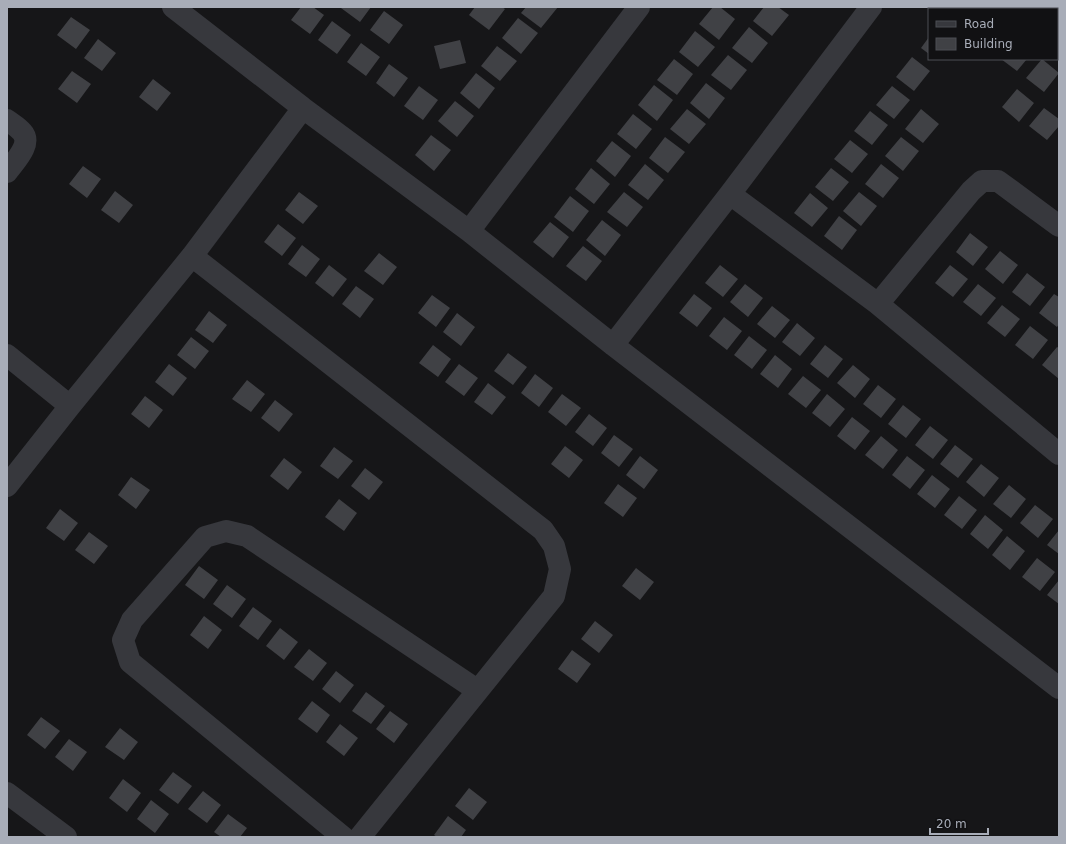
<svg xmlns="http://www.w3.org/2000/svg" width="1066" height="844" font-family="'DejaVu Sans',sans-serif">
<style>
.building{fill:#404145}
.lines{fill:none;stroke-linecap:round;stroke-linejoin:round}
.minor{stroke:#37383d;stroke-width:22}
</style>
<rect width="100%" height="100%" fill="#161618"/>
<!-- building -->
<path class="building" d="M301,7H313L324,15L310,34L291,20Z
M342,7H371L360,22L341,8Z
M475,7H502L505,9L489,30L469,15Z
M526,7H558L541,28L521,13Z
M713,7H720L735,19L719,40L699,24Z
M764,7H778L789,15L772,36L753,21Z
M950,7H973L976,9H949Z
M384,11L403,25L389,44L370,30Z
M71,17L90,30L76,49L57,35Z
M518,18L538,33L521,54L502,38Z
M332,21L351,35L337,54L318,40Z
M749,27L768,43L752,63L732,48Z
M695,31L715,47L698,67L679,52Z
M929,37V54L921,48Z
M98,39L116,53L102,71L84,58Z
M460,40L466,63L440,69L434,46Z
M361,43L380,57L366,76L347,62Z
M497,46L517,61L500,81L481,66Z
M728,55L747,70L731,90L711,75Z
M912,57L930,71L914,91L896,77Z
M674,59L693,74L677,95L657,80Z
M1001,59H1027L1017,71Z
M1042,59L1059,73L1044,92L1026,78Z
M389,64L408,78L394,97L376,83Z
M72,71L91,84L77,103L58,89Z
M476,73L495,88L479,109L460,93Z
M153,79L171,93L157,111L139,97Z
M706,83L725,98L709,119L690,103Z
M654,85L673,100L657,121L638,105Z
M419,86L438,100L423,120L404,106Z
M892,86L910,100L894,119L876,105Z
M1017,89L1034,103L1019,122L1002,107Z
M455,101L474,116L457,137L438,121Z
M1044,108L1059,119V126L1047,140L1029,126Z
M687,109L706,124L689,144L670,129Z
M921,109L939,124L923,143L905,129Z
M870,111L888,125L872,145L854,131Z
M633,114L652,129L636,149L617,134Z
M431,135L451,150L434,171L415,155Z
M665,137L685,152L668,173L649,158Z
M901,137L919,151L903,171L885,156Z
M850,140L868,154L852,173L834,159Z
M612,141L631,156L615,177L596,161Z
M645,164L664,180L648,200L628,185Z
M881,164L899,178L883,198L865,184Z
M83,166L101,179L87,198L69,184Z
M591,168L610,184L594,204L575,189Z
M831,168L849,182L833,201L815,187Z
M115,191L133,205L119,223L101,210Z
M299,192L318,206L303,224L285,210Z
M624,192L643,207L627,227L607,212Z
M859,192L877,206L861,226L843,211Z
M810,193L828,208L812,227L794,213Z
M570,196L589,211L573,232L554,217Z
M839,216L857,230L842,250L824,236Z
M602,220L621,235L605,256L586,240Z
M550,222L569,237L553,258L533,242Z
M278,224L296,238L282,256L264,242Z
M970,233L988,247L973,266L956,252Z
M302,245L320,259L306,277L288,264Z
M583,246L602,261L586,281L566,266Z
M1000,251L1018,265L1003,284L985,269Z
M379,253L397,267L383,285L364,271Z
M329,265L347,279L333,297L315,283Z
M720,265L738,279L723,297L705,283Z
M950,265L968,279L953,297L935,283Z
M1027,273L1045,287L1030,306L1012,292Z
M745,284L763,298L748,317L730,302Z
M978,284L996,298L981,316L963,302Z
M356,286L374,299L360,318L342,304Z
M694,294L712,308L697,327L679,313Z
M1054,294L1059,297V324L1057,327L1039,313Z
M432,295L450,308L436,327L418,313Z
M1002,305L1020,319L1005,337L987,323Z
M772,306L790,320L775,338L757,324Z
M209,311L227,325L213,343L195,330Z
M457,313L475,327L461,346L443,332Z
M724,317L742,331L727,350L709,336Z
M797,323L815,338L800,356L782,342Z
M1030,326L1048,340L1033,359L1015,345Z
M749,336L767,350L752,369L734,355Z
M191,337L209,351L195,369L177,355Z
M433,345L451,359L438,377L419,363Z
M825,345L843,359L828,378L810,364Z
M1057,347L1059,348V379L1042,365Z
M508,353L527,367L513,385L494,371Z
M775,355L792,369L778,388L760,374Z
M169,364L187,378L173,396L155,382Z
M459,364L478,378L464,396L445,382Z
M853,365L870,379L855,398L837,383Z
M535,374L553,388L539,407L521,393Z
M803,376L821,390L806,408L788,394Z
M247,380L265,394L251,412L232,399Z
M488,383L506,397L492,415L474,402Z
M878,385L896,399L881,418L863,404Z
M562,394L581,408L566,426L548,412Z
M827,394L845,409L830,427L812,413Z
M145,396L163,410L149,428L131,414Z
M275,400L293,414L279,432L261,418Z
M903,405L921,419L906,438L888,424Z
M589,414L607,428L593,446L575,432Z
M852,417L870,431L855,450L837,436Z
M930,426L948,440L933,459L915,445Z
M614,435L633,449L619,467L601,453Z
M881,436L898,450L883,469L865,455Z
M955,445L973,459L958,478L940,464Z
M565,446L583,460L569,478L551,464Z
M334,447L353,461L338,479L320,466Z
M640,456L658,470L644,489L626,475Z
M907,456L925,470L910,489L892,475Z
M284,458L302,472L288,490L270,476Z
M981,464L999,478L984,497L966,482Z
M365,468L383,482L369,500L351,486Z
M932,475L950,489L935,508L917,494Z
M131,477L150,490L136,509L118,495Z
M618,484L637,498L623,517L604,503Z
M1009,485L1026,499L1011,518L993,504Z
M959,496L977,510L962,529L944,515Z
M339,499L357,513L344,531L325,517Z
M1035,505L1053,519L1038,538L1020,523Z
M60,509L78,523L64,541L46,528Z
M985,515L1003,530L988,549L970,534Z
M1059,530V554L1047,545Z
M89,532L108,546L94,564L75,550Z
M1007,536L1025,551L1010,570L992,555Z
M1037,558L1055,572L1040,591L1022,577Z
M199,566L218,580L204,599L185,585Z
M636,568L654,582L640,600L622,586Z
M1059,580V604L1047,595Z
M227,585L246,599L232,618L213,604Z
M253,607L272,621L258,640L239,626Z
M204,616L222,630L208,649L190,635Z
M595,621L613,635L599,653L581,639Z
M280,628L298,642L284,660L266,646Z
M309,649L327,663L313,681L294,667Z
M572,650L591,664L577,683L558,669Z
M336,671L354,685L340,703L322,689Z
M366,692L385,706L371,724L352,711Z
M312,701L330,715L317,733L298,719Z
M390,711L408,724L394,743L376,729Z
M41,717L60,731L45,749L27,735Z
M340,724L358,738L344,756L326,742Z
M120,728L138,742L124,760L105,747Z
M69,739L87,752L73,771L55,757Z
M173,772L192,786L178,804L159,790Z
M123,779L141,793L127,812L109,798Z
M469,788L487,802L473,820L455,806Z
M203,791L221,805L207,823L188,809Z
M151,800L169,814L155,833L137,819Z
M228,814L247,828L240,837H221L214,832Z
M448,816L466,830L461,837H437L434,835Z"/>
<g class="lines">
<!-- minor -->
<path class="minor" d="M173,7L303,108L469,231
M639,7L469,231L613,345L1059,688
M7,120C12,124 18,127 22,132C33,144 14,162 7,172
M730,194L878,304L1059,454
M192,256L543,530L554,546L560,569L554,596L360,837
M878,304L971,191L982,181H998L1059,226
M613,345L730,194L871,7
M7,355L70,406
M7,486L70,406L192,256L303,108
M7,793L66,837
M343,837L130,662L123,640L132,620L205,537L226,531L247,536L477,690"/>
</g>
<!-- border -->
<rect width="1066" height="844" fill="none" stroke="#a8adb8" stroke-width="16"/>
<!-- legend -->
<rect x="928" y="8" width="130" height="52" fill="#111113" stroke="#4d4f55"/>
<rect x="936" y="21" width="20" height="6" fill="#37383d" stroke="#4d4f55"/>
<text x="964" y="28" font-size="12" fill="#a8adb8">Road</text>
<rect x="936" y="38" width="20" height="12" fill="#404145" stroke="#4d4f55"/>
<text x="964" y="48" font-size="12" fill="#a8adb8">Building</text>
<!-- scale -->
<path d="M930 828v6h58v-6" fill="none" stroke="#a8adb8" stroke-width="2"/>
<text x="936" y="828" font-size="12" fill="#a8adb8" stroke="#111113" stroke-width="3" paint-order="stroke">20 m</text>
</svg>
